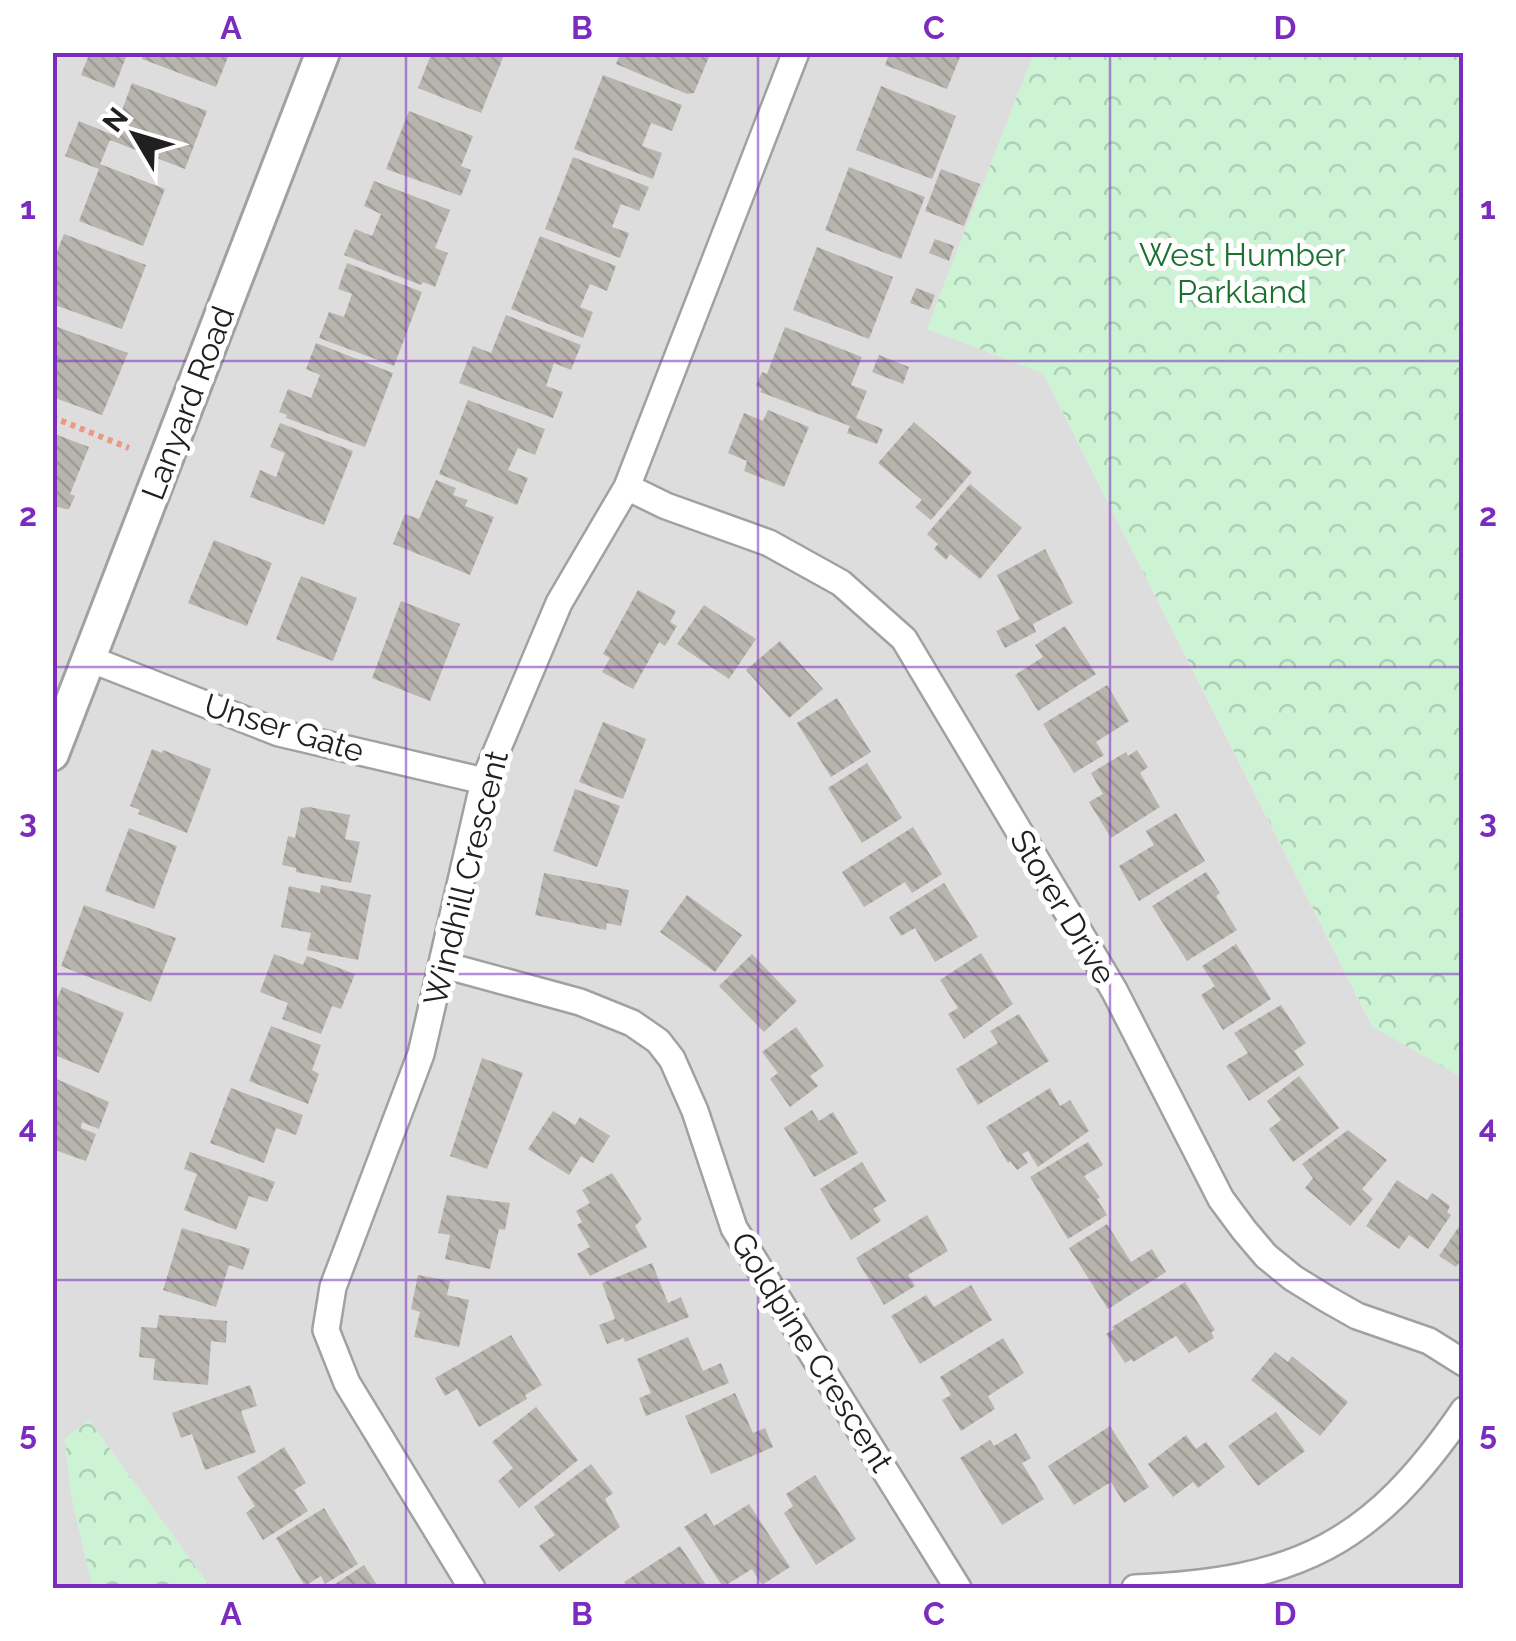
<svg xmlns="http://www.w3.org/2000/svg" width="1516" height="1641" font-family="Raleway,sans-serif">
<style>
.residential{fill:#dedddd}
.park{fill:url(#park-crowns)}
.building{fill:url(#building-back-hatch)}
.lines{fill:none;stroke-linecap:round;stroke-linejoin:round}
.minor-casing{stroke:#a1a1a1;stroke-width:30}
.tertiary-casing{stroke:#a1a1a1;stroke-width:38}
.path{stroke:#e99a80;stroke-width:6;stroke-dasharray:5 5;stroke-linecap:butt}
.minor{stroke:#fff;stroke-width:25}
.tertiary{stroke:#fff;stroke-width:32}
.grid{fill:none;stroke:#7b2cbf;stroke-width:2.5;stroke-opacity:0.55}
.labels{text-anchor:middle;stroke-width:10;stroke-linejoin:round;paint-order:stroke}
.park-label{font-size:32px;fill:#1a722f;stroke:#fff}
.street-label{font-size:32px;fill:#202020;stroke:#fff}
.neatline{fill:none;stroke:#7b2cbf;stroke-width:4}
.grid-label{font-size:32px;text-anchor:middle;font-weight:bold;fill:#7b2cbf}
</style>
<defs>
<pattern id="park-crowns" width="20" height="18" patternUnits="userSpaceOnUse" patternTransform="scale(2.5)"><rect width="20" height="18" fill="#cbf3d4"/><path d="M2 6a3 3 0 1 1 6 0M12 15a3 3 0 1 1 6 0" fill="none" stroke="#aed0b6"/></pattern>
<pattern id="building-back-hatch" width="6" height="6" patternUnits="userSpaceOnUse" patternTransform="scale(2.5)"><rect width="6" height="6" fill="#b8b4ae"/><path d="M-1 5l2 2M0 0l6 6M5-1l2 2" fill="none" stroke="#9e9a95"/></pattern>
</defs>
<rect width="100%" height="100%" fill="#efeee8"/>
<!-- residential -->
<path class="residential" d="M52,53H1034L927,329L1043,373L1372,1026L1463,1078V1588H211L89,1420L65,1439L71,1494L93,1588H53Z"/>
<!-- park -->
<path class="park" d="M1034,52L1463,53V1078L1373,1027L1043,373L927,329Z
M89,1420L211,1588H93L71,1494L65,1438Z"/>
<!-- building -->
<path class="building" d="M90,52H128L114,88L81,75Z
M144,52H230L216,87L142,59Z
M432,52L504,55L481,113L418,88Z
M621,52H711L694,93L687,94L616,64Z
M890,52H962L947,89L885,65Z
M603,75L682,105L672,131L651,123L642,146L662,153L653,179L574,149Z
M132,83L207,111L185,169L110,140L100,164L165,189L143,246L79,221L99,169L65,156L79,121L113,135Z
M881,86L956,116L932,179L856,150Z
M409,111L473,136L461,166L471,170L461,196L386,169Z
M573,157L649,187L639,211L621,204L612,227L629,233L620,258L545,229Z
M849,167L925,197L901,259L825,230Z
M941,169L980,184L964,226L925,211Z
M374,181L450,210L435,248L448,253L435,287L423,282L421,285L344,255L355,229L372,236L381,214L364,206Z
M64,234L146,265L122,329L52,304V264Z
M540,236L616,266L607,291L590,284L580,307L593,312L583,338L511,309Z
M935,239L954,246L949,261L929,253Z
M817,247L893,277L869,339L793,310Z
M347,263L422,292L394,366L319,338L329,312L344,317L352,294L338,289Z
M916,288L935,295L929,310L910,303Z
M506,315L581,345L571,370L554,363L546,386L563,392L553,418L459,383L473,346L491,353Z
M52,325L128,353L102,415L52,397Z
M785,327L862,357L851,385L867,391L856,418L883,429L877,444L847,433L850,426L760,392L762,389L756,386L762,372L767,374Z
M316,343L393,373L365,447L286,418L287,415L279,412L288,389L311,398L320,375L306,369Z
M879,355L909,367L903,384L872,372Z
M468,400L545,429L535,455L518,448L508,470L528,478L517,505L439,474Z
M768,410L809,427L784,487L744,471L747,461L728,453L744,413L763,421Z
M914,422L972,472L931,520L915,507L922,500L878,463Z
M280,423L353,451L324,525L250,497L260,470L276,477L285,453L270,447Z
M52,433L89,447L70,494L75,496L69,509H65L52,505Z
M436,480L456,488L453,495L468,500L465,506L494,517L470,575L393,544L405,514L419,519Z
M970,484L1022,528L980,579L950,554L946,560L934,549L938,544L927,534Z
M214,540L272,563L247,626L188,603Z
M1045,549L1073,603L1033,624L1036,632L1005,648L996,631L1020,619L997,575Z
M301,576L357,598L333,661L276,639Z
M638,590L676,611L670,622L677,626L665,646L659,642L633,689L602,672L610,658L603,654Z
M401,601L460,624L430,701L372,678Z
M704,605L756,639L729,679L677,644Z
M1065,626L1096,674L1038,711L1015,675L1043,657L1035,645Z
M780,641L823,689L789,718L746,670Z
M1107,685L1129,721L1096,742L1104,755L1074,773L1043,724Z
M837,698L871,752L831,777L797,723Z
M603,722L646,739L623,799L579,782Z
M152,749L162,753L163,750L211,769L187,833L138,814L140,810L130,806Z
M1137,750L1148,767L1140,773L1160,807L1111,838L1089,802L1103,794L1091,773L1126,752L1128,756Z
M867,763L902,818L862,843L828,788Z
M575,789L620,806L597,867L553,851Z
M309,807L350,815L345,839L360,842L351,883L296,872V868L282,865L288,836L295,838L301,808Z
M1176,813L1205,861L1139,901L1119,866L1154,845L1146,831Z
M913,827L942,874L912,893L905,882L864,907L842,872Z
M129,828L177,846L154,909L105,891Z
M1206,872L1220,893L1216,896L1237,930L1187,961L1152,906Z
M544,873L629,890L621,926L607,923L606,930L535,915Z
M944,883L978,937L935,962L915,928L901,936L889,917Z
M321,885L371,895L358,960L307,950L311,933L281,927L289,886L320,893Z
M687,895L742,935L715,972L660,932Z
M84,905L176,938L151,1002L61,966Z
M1236,944L1271,999L1223,1030L1201,995L1215,986L1202,966Z
M981,953L1013,1004L964,1039L948,1014L958,1008L940,980Z
M274,954L303,965L307,956L355,974L341,1009L332,1006L321,1034L282,1019L288,1003L260,992Z
M752,954L797,1001L764,1032L719,986Z
M62,987L124,1013L99,1073L52,1054V1011Z
M1281,1005L1306,1043L1294,1051L1304,1065L1249,1101L1226,1066L1248,1053L1234,1033Z
M1019,1014L1049,1061L978,1105L956,1069L998,1043L990,1031Z
M271,1026L321,1045L312,1070L319,1074L308,1104L249,1081Z
M796,1027L824,1066L810,1076L818,1086L790,1107L770,1079L778,1073L762,1052Z
M482,1058L523,1073L487,1169L450,1156Z
M1299,1076L1339,1128L1293,1162L1269,1129L1281,1120L1267,1101Z
M52,1077L109,1102L99,1129L82,1122L81,1128L96,1134L86,1161L52,1149Z
M231,1088L303,1115L296,1135L276,1128L264,1163L210,1143Z
M1050,1088L1060,1106L1070,1100L1089,1131L1038,1167L1028,1151L1022,1154L1028,1163L1017,1170L1010,1161L1008,1163L986,1127Z
M812,1110L819,1121L833,1112L858,1153L814,1177L784,1128Z
M553,1111L575,1125L580,1117L610,1136L593,1163L581,1156L569,1175L528,1149Z
M1348,1130L1387,1160L1362,1189L1373,1199L1350,1226L1305,1188L1313,1178L1302,1164Z
M1088,1142L1103,1165L1084,1176L1100,1197L1097,1199L1107,1215L1068,1239L1030,1177Z
M190,1152L275,1182L267,1202L249,1196L236,1230L184,1210L197,1174L184,1169Z
M862,1162L886,1201L873,1209L881,1221L851,1240L820,1189Z
M612,1173L642,1219L635,1226L647,1247L590,1276L577,1254L590,1247L577,1225L582,1222L576,1211L590,1203L582,1190Z
M1397,1180L1427,1200L1432,1193L1450,1206L1447,1212L1451,1215L1428,1249L1409,1235L1399,1249L1366,1226Z
M447,1195L510,1203L505,1230L499,1229L490,1269L445,1259L450,1235L438,1233Z
M927,1215L948,1251L908,1275L915,1286L884,1305L856,1258Z
M1464,1219V1266L1459,1263L1456,1267L1439,1256Z
M1107,1224L1131,1262L1152,1249L1166,1272L1108,1309L1069,1248Z
M182,1228L250,1249L243,1270L229,1265L216,1307L163,1290Z
M652,1263L668,1303L681,1297L689,1317L625,1342L624,1338L607,1344L599,1325L615,1319L602,1283Z
M418,1275L450,1281L447,1295L469,1300L459,1347L414,1337L420,1312L411,1309Z
M1185,1282L1215,1330L1211,1332L1214,1338L1189,1353L1176,1336L1133,1362L1132,1359L1125,1363L1106,1334L1114,1329L1112,1327Z
M971,1285L992,1320L920,1364L891,1316L926,1295L934,1307Z
M159,1315L227,1321L226,1343L211,1341L208,1385L153,1380L155,1359L139,1357L141,1327L157,1328Z
M511,1335L542,1385L525,1395L527,1399L479,1427L457,1389L445,1396L435,1378Z
M688,1337L703,1371L721,1363L729,1383L646,1416L639,1398L651,1393L637,1359Z
M1003,1338L1024,1373L988,1396L995,1409L961,1431L942,1400L951,1395L940,1377Z
M1275,1352L1288,1362L1292,1356L1348,1402L1320,1436L1251,1380Z
M250,1385L257,1406L241,1411L256,1452L205,1470L192,1434L181,1438L172,1413Z
M735,1393L753,1433L765,1428L773,1447L711,1474L685,1416Z
M536,1407L578,1460L519,1508L498,1481L513,1468L492,1442Z
M1276,1412L1305,1451L1258,1486L1228,1446Z
M1110,1426L1149,1487L1124,1503L1111,1482L1074,1505L1048,1466Z
M1016,1433L1031,1458L1022,1463L1044,1499L1002,1525L960,1458L990,1440L994,1446Z
M1186,1435L1196,1449L1206,1442L1225,1467L1198,1488L1193,1482L1173,1497L1148,1464Z
M284,1447L306,1483L294,1490L308,1511L263,1540L246,1513L255,1506L237,1477Z
M591,1464L613,1493L605,1499L620,1527L559,1572L539,1546L555,1535L534,1507Z
M815,1475L856,1539L816,1565L784,1513L793,1506L786,1494Z
M749,1504L790,1567L762,1585L752,1569L723,1587L684,1527L706,1513L714,1526Z
M324,1508L358,1564L325,1584L321,1576L305,1586L276,1538Z
M680,1546L708,1588H629L624,1582Z
M364,1565L379,1588H329Z"/>
<g class="lines">
<defs>
<path id="minor" d="M627,487L666,506L769,543L841,583L904,639L1114,990L1221,1199L1244,1230L1266,1256L1293,1278L1327,1299L1357,1316L1429,1341L1464,1363
M90,659L279,733L484,781
M444,965L580,1002L632,1023L658,1041L672,1059L695,1111L734,1228L958,1588
M472,1588L347,1383L326,1330L333,1287L421,1054L484,781L559,603L627,487L796,52
M1135,1588C1297,1581 1372,1545 1464,1410"/>
<path id="tertiary" d="M52,754L323,52"/>
</defs>
<!-- minor casing -->
<use href="#minor" class="minor-casing"/>
<!-- tertiary casing -->
<use href="#tertiary" class="tertiary-casing"/>
<!-- path -->
<path class="path" d="M52,417L129,448"/>
<!-- minor -->
<use href="#minor" class="minor"/>
<!-- tertiary -->
<use href="#tertiary" class="tertiary"/>
</g>
<!-- grid -->
<path class="grid" d="M406,52V1588M758,52V1588M1110,52V1588M52,361H1464M52,667H1464M52,974H1464M52,1280H1464"/>
<g class="labels">
<!-- park labels -->
<g class="park-label">
<text x="1242" y="266">West Humber<tspan x="1242" dy="37">Parkland</tspan></text>
</g>
<!-- street labels -->
<g class="street-label">
<text transform="translate(188 403) rotate(-69)" y="11">Lanyard Road</text>
<text transform="translate(284 728) rotate(17)" y="11">Unser Gate</text>
<text transform="translate(466 878) rotate(-76)" y="11">Windhill Crescent</text>
<text transform="translate(1063 907) rotate(59)" y="11">Storer Drive</text>
<text transform="translate(812 1352) rotate(58)" y="11">Goldpine Crescent</text>
</g>
</g>
<!-- border -->
<rect width="1516" height="1641" fill="none" stroke="#ffffff" stroke-width="110"/>
<!-- north arrow -->
<g transform="translate(135 135) rotate(308)" stroke="#ffffff" stroke-width="8" paint-order="stroke">
<path d="M0-8L18 38L0 25L-18 38Z" fill="#202020"/>
<text y="-15" font-size="28" font-weight="bold" text-anchor="middle" fill="#202020">N</text>
</g>
<rect x="55" y="55" width="1406" height="1531" class="neatline"/>
<g class="grid-label">
<text x="231" y="39">A</text>
<text x="582" y="39">B</text>
<text x="934" y="39">C</text>
<text x="1285" y="39">D</text>
<text x="28" y="219">1</text>
<text x="1488" y="219">1</text>
<text x="28" y="526">2</text>
<text x="1488" y="526">2</text>
<text x="28" y="832">3</text>
<text x="1488" y="832">3</text>
<text x="28" y="1138">4</text>
<text x="1488" y="1138">4</text>
<text x="28" y="1444">5</text>
<text x="1488" y="1444">5</text>
<text x="231" y="1625">A</text>
<text x="582" y="1625">B</text>
<text x="934" y="1625">C</text>
<text x="1285" y="1625">D</text>
</g>
</svg>
